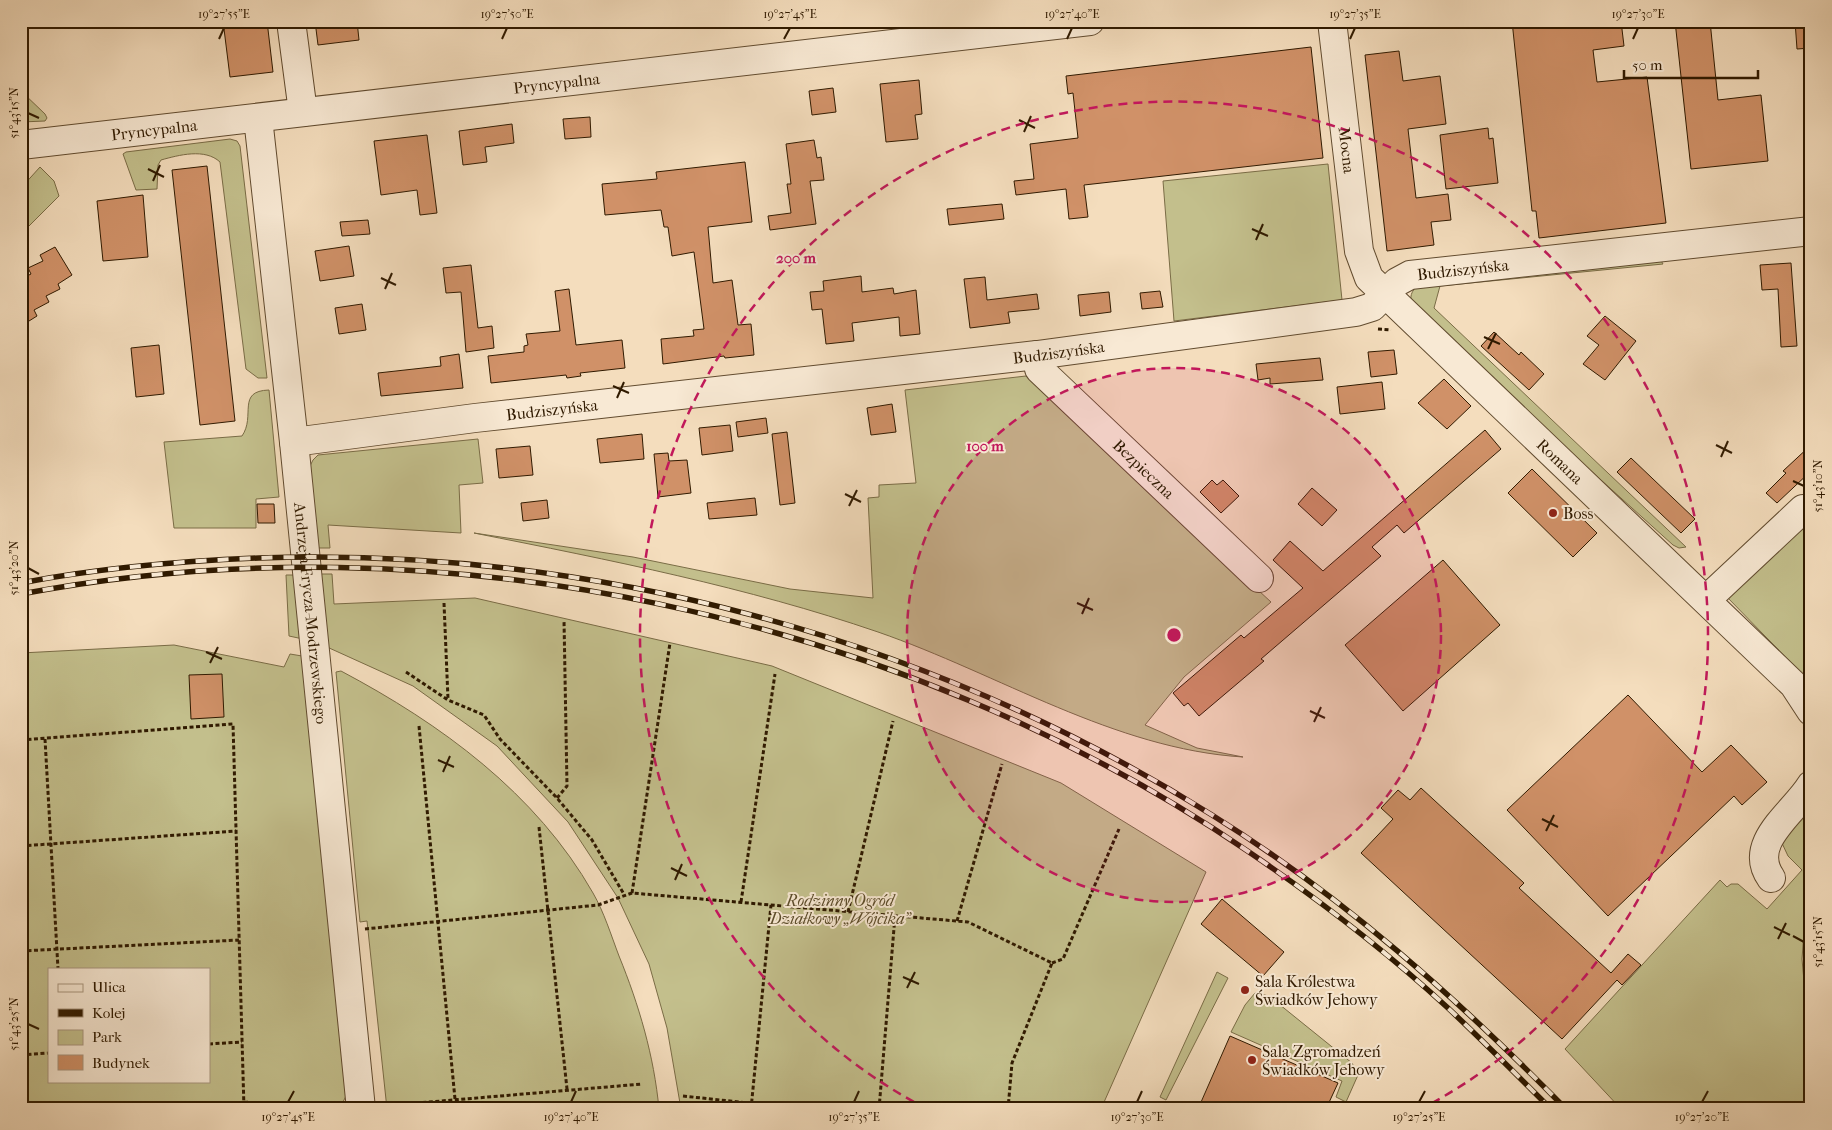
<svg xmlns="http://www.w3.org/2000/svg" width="1832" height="1130" font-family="'IM FELL French Canon',serif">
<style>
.green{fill:#c3bf8c;stroke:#7a6c46;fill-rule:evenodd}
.building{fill:#d09168;stroke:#301a00}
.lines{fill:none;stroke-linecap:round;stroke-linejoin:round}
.minor-casing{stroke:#614b2f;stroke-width:30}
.path{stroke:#301a00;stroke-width:3;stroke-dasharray:4 2.5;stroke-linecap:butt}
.minor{stroke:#f8e9d4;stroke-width:28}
.rail-casing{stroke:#301a00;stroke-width:5.5}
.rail{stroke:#f8e9d4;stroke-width:4;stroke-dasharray:11;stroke-linecap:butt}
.ticks{fill:none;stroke:#301a00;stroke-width:2}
.ring{fill:none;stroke:#c2185b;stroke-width:2.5;stroke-dasharray:9 6}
.poi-dot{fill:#8f2418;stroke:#f8e9d4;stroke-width:2}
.labels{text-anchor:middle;stroke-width:4;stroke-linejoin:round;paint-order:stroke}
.street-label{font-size:16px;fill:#301a00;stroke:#f8e9d4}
.poi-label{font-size:16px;fill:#301a00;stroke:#f8e9d4;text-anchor:start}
.park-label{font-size:16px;font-style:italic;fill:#5c4c2a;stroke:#f8e9d4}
.centre{fill:#c2185b;stroke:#f8e9d4;stroke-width:2.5}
.ring-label{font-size:15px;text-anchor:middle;font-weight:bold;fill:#c2185b;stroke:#f8e9d4;stroke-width:4;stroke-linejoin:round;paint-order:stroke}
.neatline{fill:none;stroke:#301a00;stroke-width:2}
.ticks-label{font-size:12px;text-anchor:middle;fill:#301a00}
</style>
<rect width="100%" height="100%" fill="#f4ddbd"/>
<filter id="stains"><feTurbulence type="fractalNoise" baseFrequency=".004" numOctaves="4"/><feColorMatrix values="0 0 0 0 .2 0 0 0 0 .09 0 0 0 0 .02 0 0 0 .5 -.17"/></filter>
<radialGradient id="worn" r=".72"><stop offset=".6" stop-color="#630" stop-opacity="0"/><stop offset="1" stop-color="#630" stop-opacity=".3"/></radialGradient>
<!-- green -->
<path class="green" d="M21,91L45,114L47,118L45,121L21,122Z
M230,139L237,141L240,146L267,378H258L246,369L220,162C205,148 179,155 161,160L158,165L157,189L136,190L123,154L126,152Z
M1328,164L1342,300L1174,321L1163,181Z
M40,167L54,181L59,196L21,234V188Z
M1660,259L1663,264L1440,286L1434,308L1686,547L1679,548L1673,545L1417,314C1411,302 1407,296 1417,286Z
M1026,376L1271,602L1184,677L1145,725L1197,748L1243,757C1114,749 999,674 878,632C747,587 610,560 474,533L633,557L790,589L873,598L868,498L879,497V485L916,483L905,390Z
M269,390L279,497L256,499V528H174L164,442L242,436C256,416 236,391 269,390Z
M478,439L483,483L459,485L461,533L328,525L330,548H318L309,468L313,460L318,455Z
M1811,513V692L1801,673L1726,596Z
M320,574H332L334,604L475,598L772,666L1061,783L1206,872L1101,1109H681L667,1028L649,964L618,898L568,822L497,746L413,686L327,647Z
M286,575H298L303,639L289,636Z
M174,645L284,667L290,654L302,656L347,1094L343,1102L334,1106L249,1108L248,1101L125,1109H21V653ZM49,969H209V1081H49Z
M341,671C441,724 536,793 593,893C604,912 611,935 619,956C639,1005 654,1056 659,1109H387L367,921L360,922L336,672Z
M1811,797V836L1802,959L1811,1060V1109H1621L1565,1049L1720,880L1727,887L1731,884H1738L1767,909L1802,870L1788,856L1781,841Z
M1217,972L1228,978L1166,1100L1160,1097Z
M1255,993L1269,996L1352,1063L1358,1075L1346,1102L1336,1097L1342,1081L1231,1032L1245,1005Z"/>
<!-- building -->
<path class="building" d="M223,21H267L273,72L230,77Z
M315,21H357L359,40L318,45Z
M1512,21H1621L1624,46L1593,50L1597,82L1647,77L1666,223L1539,238L1536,211H1532Z
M1675,21H1710L1718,100L1761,95L1768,161L1691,169Z
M1795,21H1811V48L1797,49Z
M1311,47L1323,158L1084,185L1088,217L1069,219L1066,189L1016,195L1014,181L1034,179L1030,144L1078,138L1073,93L1068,94L1066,76Z
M1399,51L1403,81L1440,76L1446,124L1408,129L1416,198L1448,194L1451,220L1431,222L1434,245L1387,251L1365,55Z
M919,80L922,114L915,115L918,139L886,142L880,84Z
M833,88L836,112L812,115L809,91Z
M590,117L591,137L565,139L563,119Z
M512,124L514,143L485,147L487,162L463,165L459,131Z
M1488,128L1489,139L1493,138L1498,183L1446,189L1440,135Z
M427,135L437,213L420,215L417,190L381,195L374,141Z
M814,140L817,158L821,157L824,180L810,181L816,224L770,230L768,216L791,213L787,184H791L786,144Z
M745,162L752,222L708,227L713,283L732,280L738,325L751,324L754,355L725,358L724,356L663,364L661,339L694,336L693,330L704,329L694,252L672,256L668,227H664L661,210L605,215L602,184L657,179L656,172Z
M207,166L235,421L200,425L172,170Z
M143,195L148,257L103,261L97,201Z
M1002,204L1004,219L949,225L947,209Z
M368,220L370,234L342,236L340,222Z
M349,246L354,276L320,281L315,251Z
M55,247L72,275L58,284L60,289L46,296L49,302L34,310L37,316L21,326V279L31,274L28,268L43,261L40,255Z
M1791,263L1797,346L1781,347L1778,289L1762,290L1760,265Z
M471,265L478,328L492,326L494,348L466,352L461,292L446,293L443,268Z
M861,276L862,292L893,288L894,294L916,290L920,334L900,336L899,317L852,323L854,341L826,344L822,309L812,310L810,292L824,291L823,281Z
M985,277L987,300L1037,294L1039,309L1008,312L1010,323L970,328L964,279Z
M569,289L576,345L622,340L625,368L580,373L581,376L567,378L566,375L491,383L488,356L524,352V346L528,345L526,334L560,331L555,291Z
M1160,291L1163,307L1142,309L1140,293Z
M1109,292L1111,312L1080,316L1078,295Z
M362,304L366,330L339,334L335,308Z
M1605,316L1636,341L1605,380L1583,364L1599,345L1587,336Z
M1494,332L1519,355L1521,352L1544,374L1529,390L1481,346Z
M159,345L164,394L136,397L131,348Z
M1394,350L1397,374L1371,377L1368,352Z
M459,354L463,388L381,396L378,373L441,366L440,357Z
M1320,358L1323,380L1270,384V378L1258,380L1256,364Z
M1444,379L1471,406L1447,429L1418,403Z
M1382,382L1385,409L1340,414L1337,387Z
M892,404L896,432L871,435L867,408Z
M766,418L768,433L738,437L736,422Z
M730,425L733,451L702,455L699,428Z
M1485,430L1501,449L1404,533L1397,525L1372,547L1381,556L1261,659L1264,661L1199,716L1188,703L1184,706L1173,693L1241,635L1244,638L1303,588L1273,560L1290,541L1323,571Z
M787,432L795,503L780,505L772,434Z
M642,434L644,459L600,463L597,439Z
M1811,445V471L1777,503L1766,493L1786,473L1783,471Z
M530,446L533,475L499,478L496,449Z
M668,453L669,461L687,460L691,493L658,497L654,454Z
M1631,458L1695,519L1681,533L1617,472Z
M1532,469L1597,533L1573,557L1508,493Z
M1212,480L1217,485L1223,480L1239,496L1221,513L1200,492Z
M1312,488L1337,510L1322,526L1298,504Z
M755,498L757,515L709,519L707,503Z
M547,500L549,518L523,521L521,503Z
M257,504H274L275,523H258Z
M1443,560L1500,625L1403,711L1345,645Z
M222,674L224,717L191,719L189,675Z
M1628,695L1702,772L1731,745L1767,782L1742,805L1734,796L1608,916L1507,810Z
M1421,788L1524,883L1519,888L1611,973L1628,954L1641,965L1622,985L1617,980L1562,1039L1361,853L1393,819L1381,808L1398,790L1410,800Z
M1222,899L1284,952L1263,976L1201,924Z
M1230,1036L1338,1083L1326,1109H1198Z"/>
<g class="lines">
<defs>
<g id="minor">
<path d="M291,21L303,112"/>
<path id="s1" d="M1332,21L1359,251L1369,278L1794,685L1811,711"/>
<path id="s2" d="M258,118L294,442L361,1109"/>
<path id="s3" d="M21,145L1090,21"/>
<path id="s4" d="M1037,355L1039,369L1259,578"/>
<path id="s5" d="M294,442L475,418L1037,355L1356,312L1372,307L1397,282L1410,275L1811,231"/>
<path d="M1706,600L1803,509"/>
<path d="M1771,878C1746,843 1794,813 1811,785"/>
</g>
</defs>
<!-- minor casing -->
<use href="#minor" class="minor-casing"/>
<!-- path -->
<path class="path" d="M1378,329L1391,330
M444,603L448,699
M406,672L448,700L484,715L500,739L557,798L592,840L625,896
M419,726L455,1099
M45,739L58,969
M21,740L233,724L244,1109
M557,798L567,786L564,620
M539,827L567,1089
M21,846L236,831
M1811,874V1004
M632,893L670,643
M741,902L775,674
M848,912L893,721
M957,921L1002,764
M365,929L598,905L632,893L968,922L1052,963L1012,1063L1008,1109
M21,951L239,940
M1052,963L1063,959L1119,829
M209,1044L242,1042
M21,1055L49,1053
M683,1096L804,1109
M394,1109V1105L642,1084
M751,1109L771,905
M879,1109L895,916"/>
<!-- minor -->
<use href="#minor" class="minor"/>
<defs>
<path id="rail" d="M21,583C100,568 180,561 259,558C593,547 928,637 1212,815C1345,898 1456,997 1566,1109
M21,594C436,515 900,614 1249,852C1318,899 1386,951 1448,1008C1483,1041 1517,1075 1551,1109"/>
</defs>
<!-- rail casing -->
<use href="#rail" class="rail-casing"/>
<!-- rail -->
<use href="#rail" class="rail"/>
</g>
<!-- ticks -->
<path class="ticks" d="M219,39L224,28M502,39L507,28M784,39L790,28M1067,39L1072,28M1350,39L1355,28M1633,39L1638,28M28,113L39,118M1019,120L1035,128M1024,132L1031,116M148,169L164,177M153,181L160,165M1252,229L1268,236M1256,240L1263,224M381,278L396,285M385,289L392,273M1484,337L1500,344M1488,349L1496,333M613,386L629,393M617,398L624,382M1716,445L1732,453M1721,457L1728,441M1793,481L1804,486M845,494L861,502M849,506L857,490M28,568L39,574M1077,603L1093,610M1082,614L1089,598M206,652L222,659M210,663L218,647M1310,711L1325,718M1314,722L1321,707M438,760L454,767M443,772L450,756M1542,819L1558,827M1546,831L1554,815M671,868L687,876M675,880L682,864M1774,927L1790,935M1793,936L1804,942M1778,939L1786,923M903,977L919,984M907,988L915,972M28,1024L39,1029M288,1102L294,1091M571,1102L576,1091M854,1102L859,1091M1137,1102L1142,1091M1419,1102L1425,1091M1702,1102L1708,1091"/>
<!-- distance rings -->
<circle cx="1174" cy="635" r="267" fill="#c2185b" fill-opacity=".12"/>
<g class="ring">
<circle cx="1174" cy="635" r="267"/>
<path d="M927 1109A534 534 0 1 1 1421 1109"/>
</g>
<!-- markers -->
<g class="poi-dot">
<circle cx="1553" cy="513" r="5"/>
<circle cx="1245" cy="990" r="5"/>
<circle cx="1252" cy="1060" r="5"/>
</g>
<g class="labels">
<!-- street labels -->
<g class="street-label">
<text dy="6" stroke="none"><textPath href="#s3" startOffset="539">Pryncypalna</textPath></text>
<text dy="6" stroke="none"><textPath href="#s3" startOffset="134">Pryncypalna</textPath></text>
<text dy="6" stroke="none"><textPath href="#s1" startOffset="130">Mocna</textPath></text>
<text dy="6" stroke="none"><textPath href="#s5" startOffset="1190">Budziszyńska</textPath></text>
<text dy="6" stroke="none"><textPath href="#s5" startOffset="770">Budziszyńska</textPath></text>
<text dy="6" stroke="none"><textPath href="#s5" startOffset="260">Budziszyńska</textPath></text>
<text dy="6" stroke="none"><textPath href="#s1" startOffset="525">Romana</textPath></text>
<text dy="6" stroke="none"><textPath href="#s4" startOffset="159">Bezpieczna</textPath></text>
<text dy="6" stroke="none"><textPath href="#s2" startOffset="498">Andrzeja Frycza-Modrzewskiego</textPath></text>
</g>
<!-- poi labels -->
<g class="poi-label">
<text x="1563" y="519">Boss</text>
<text x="1255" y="987">Sala Królestwa<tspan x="1255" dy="18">Świadków Jehowy</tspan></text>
<text x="1262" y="1057">Sala Zgromadzeń<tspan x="1262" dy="18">Świadków Jehowy</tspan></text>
</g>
<!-- park labels -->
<g class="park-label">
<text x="840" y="906">Rodzinny Ogród<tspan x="840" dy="18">Działkowy „Wójcika”</tspan></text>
</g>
</g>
<circle cx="1174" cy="635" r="8" class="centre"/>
<g class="ring-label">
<text x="796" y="263">200 m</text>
<text x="985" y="451">100 m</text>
</g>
<!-- margin -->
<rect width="1832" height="1130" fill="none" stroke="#f4ddbd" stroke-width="55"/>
<!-- legend -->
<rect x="48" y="968" width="162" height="115" fill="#f8e9d4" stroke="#a8967f"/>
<rect x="58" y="984" width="25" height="8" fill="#f8e9d4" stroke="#a8967f"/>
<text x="92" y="992" font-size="15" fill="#301a00">Ulica</text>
<rect x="58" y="1009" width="25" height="8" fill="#301a00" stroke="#a8967f"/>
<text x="92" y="1018" font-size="15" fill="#301a00">Kolej</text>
<rect x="58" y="1030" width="25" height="15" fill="#c3bf8c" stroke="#a8967f"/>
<text x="92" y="1042" font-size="15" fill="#301a00">Park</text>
<rect x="58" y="1055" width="25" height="15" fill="#d09168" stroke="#a8967f"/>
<text x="92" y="1068" font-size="15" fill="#301a00">Budynek</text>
<!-- scale -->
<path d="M1624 70v8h134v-8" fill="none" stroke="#301a00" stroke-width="2.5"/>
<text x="1632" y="70" font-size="15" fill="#301a00" stroke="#f8e9d4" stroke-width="4" paint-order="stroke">50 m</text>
<rect x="28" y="28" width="1776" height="1074" class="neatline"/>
<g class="ticks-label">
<text x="224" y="18">19°27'55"E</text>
<text x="507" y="18">19°27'50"E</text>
<text x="790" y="18">19°27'45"E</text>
<text x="1072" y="18">19°27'40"E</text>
<text x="1355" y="18">19°27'35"E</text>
<text x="1638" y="18">19°27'30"E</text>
<text transform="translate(14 113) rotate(-90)" y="4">51°43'15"N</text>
<text transform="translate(1818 486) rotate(-90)" y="4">51°43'10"N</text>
<text transform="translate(14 568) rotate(-90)" y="4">51°43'20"N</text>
<text transform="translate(1818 942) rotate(-90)" y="4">51°43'15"N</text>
<text transform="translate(14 1024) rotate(-90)" y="4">51°43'25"N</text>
<text x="288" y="1121">19°27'45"E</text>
<text x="571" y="1121">19°27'40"E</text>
<text x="854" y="1121">19°27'35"E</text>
<text x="1137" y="1121">19°27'30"E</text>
<text x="1419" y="1121">19°27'25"E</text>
<text x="1702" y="1121">19°27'20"E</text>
</g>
<rect width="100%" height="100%" filter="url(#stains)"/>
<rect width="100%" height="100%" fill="url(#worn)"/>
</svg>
